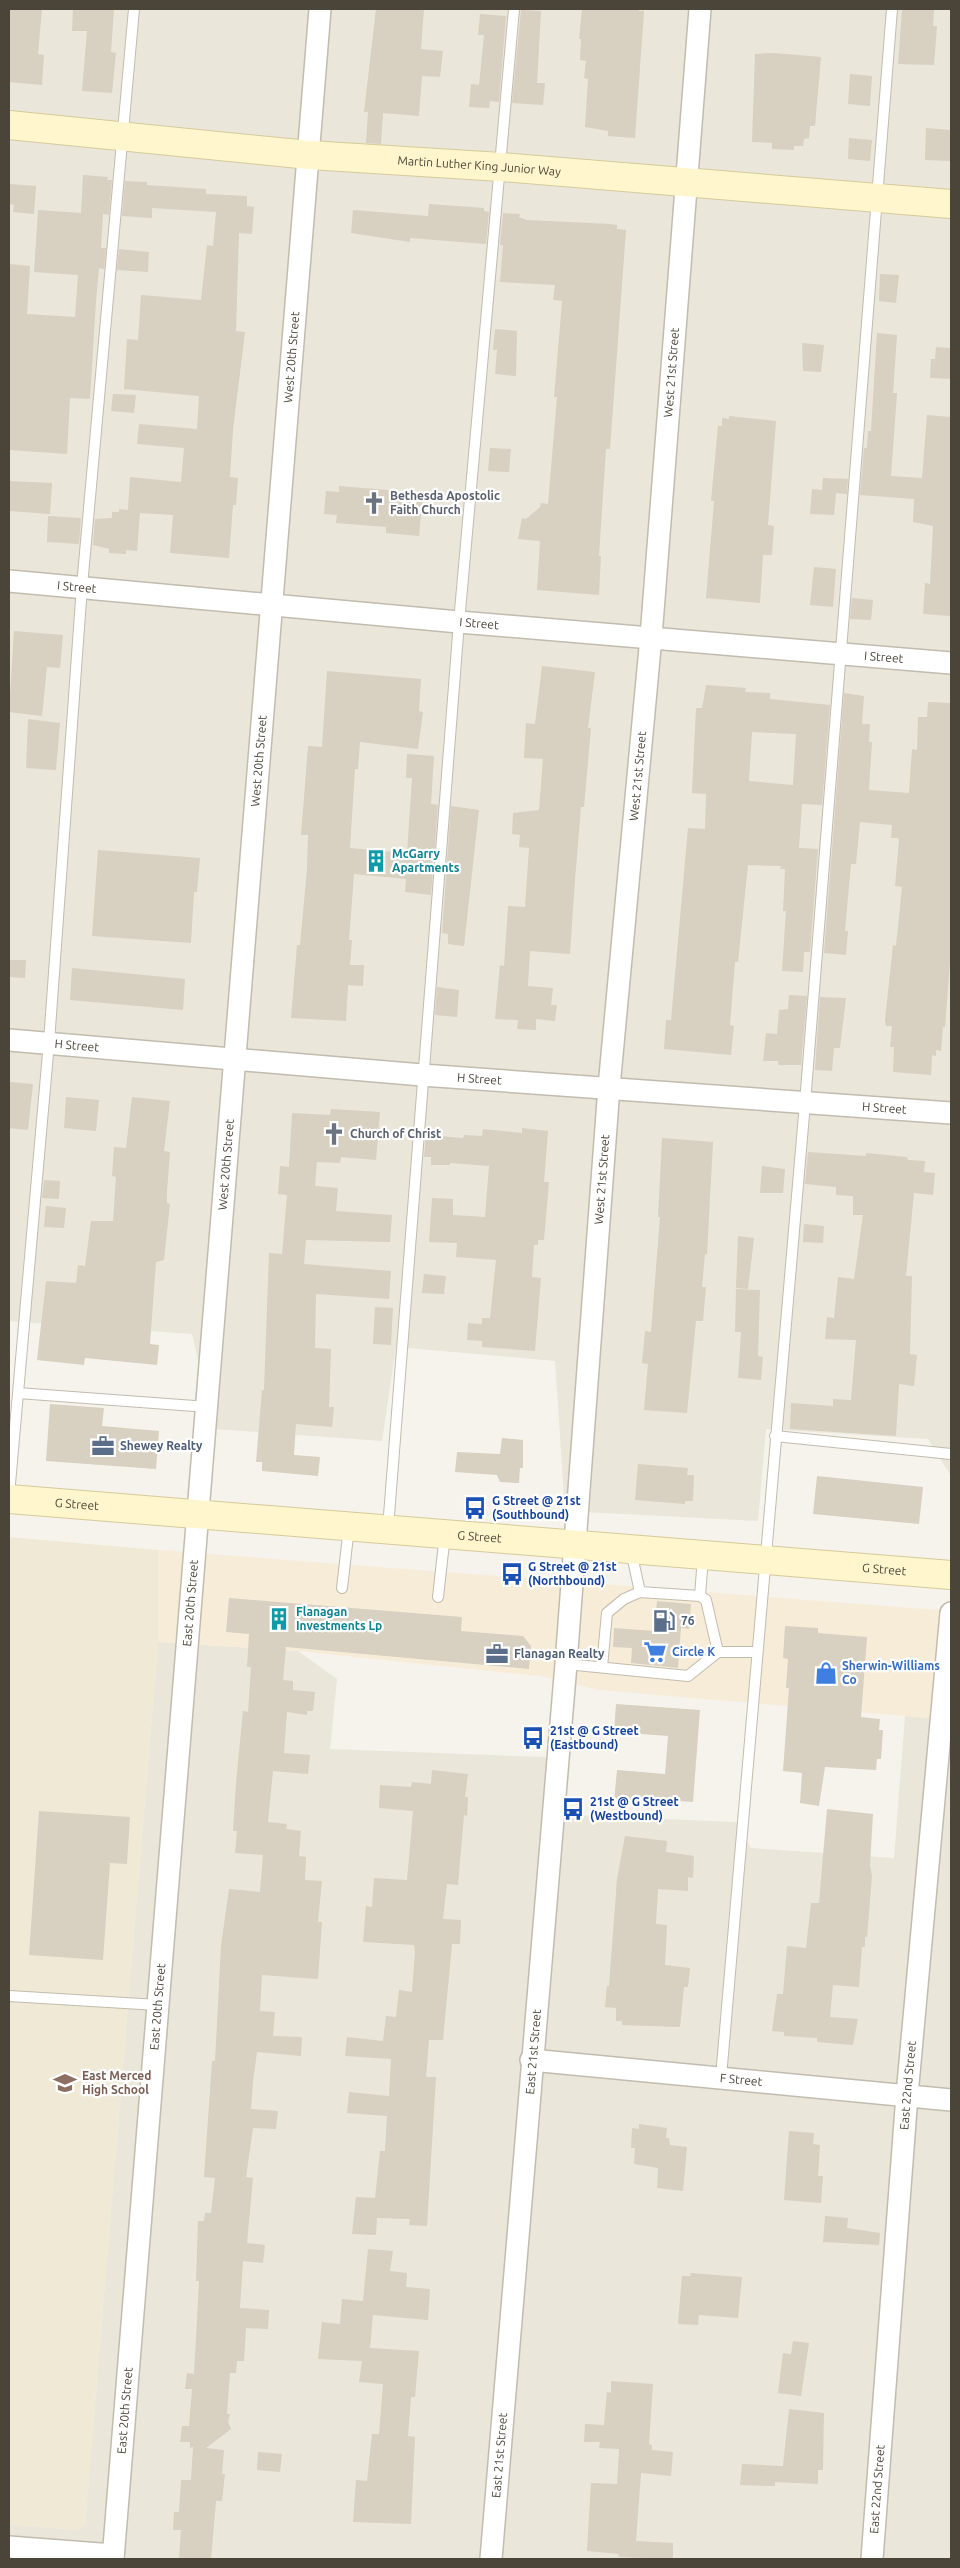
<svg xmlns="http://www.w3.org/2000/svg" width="960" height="2568" font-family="Ubuntu,sans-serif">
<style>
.residential{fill:#eae6da}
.commercial{fill:#f7ecd8}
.education{fill:#efe9d6}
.building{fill:#d8d0c1;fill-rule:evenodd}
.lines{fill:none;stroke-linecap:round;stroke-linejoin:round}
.service-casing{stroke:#c2bcae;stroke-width:12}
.minor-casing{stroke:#c2bcae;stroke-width:24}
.secondary-casing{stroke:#d6ca9b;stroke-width:30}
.service{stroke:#fff;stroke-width:10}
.minor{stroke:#fff;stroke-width:21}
.secondary{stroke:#fff6cd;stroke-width:28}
.labels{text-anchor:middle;stroke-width:4.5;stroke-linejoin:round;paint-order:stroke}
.street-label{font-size:12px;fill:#4b4539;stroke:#fff}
.worship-label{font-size:12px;font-weight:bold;fill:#5b616d;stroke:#fff;text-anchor:start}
.culture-label{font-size:12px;font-weight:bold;fill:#0d838f;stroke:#fff;text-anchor:start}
.service-label{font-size:12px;font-weight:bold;fill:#4e5e75;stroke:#fff;text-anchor:start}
.transit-label{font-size:12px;font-weight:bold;fill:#164399;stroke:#fff;text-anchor:start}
.shop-label{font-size:12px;font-weight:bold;fill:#366cbe;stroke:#fff;text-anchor:start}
.education-label{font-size:12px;font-weight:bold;fill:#785e54;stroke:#fff;text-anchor:start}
</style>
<rect width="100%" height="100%" fill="#f6f3ec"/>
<!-- residential -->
<path class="residential" d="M9,9H951V1476L928,1439L766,1429L758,1521L565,1511L555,1361L396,1347L382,1441L214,1429L192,1334L9,1321Z
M158,1642L298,1651L337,1679L330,1749L566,1758V1815L736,1822L751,1848L894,1858L905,1716L951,1720V2559H9V2524L79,2530L85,2524Z"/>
<!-- commercial -->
<path class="commercial" d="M158,1550L951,1611V1720L600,1690L540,1676L298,1651L158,1642Z"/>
<!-- education -->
<path class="education" d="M9,1537L158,1550V1642L85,2524L79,2530L9,2524Z"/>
<!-- building -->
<path class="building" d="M9,9H42L38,54L44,55L42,85L9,82Z
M73,9H114L111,52L116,53L112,93L82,91L87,31H72Z
M376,9H424L421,49L443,51L440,77L422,76L419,116L383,113L381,144L366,143L368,112H364Z
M582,9H639V11H644L635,138L608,136V131L585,127L588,79L584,78L586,61L580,60L581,39H579Z
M902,9H934L933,26H937L934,65L898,64Z
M521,10L541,11L537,83H545L543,105L512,103Z
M480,14L506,16L499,102L490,101L489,108L469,107L471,84L479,85L484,35H478Z
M773,53L821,57L815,126H810L809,138L804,139L803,146H794V150L772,149V143L752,142L755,54Z
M850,74L872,76L870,106L848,104Z
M926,128L951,130V161L925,160Z
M849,138L872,140L870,161L848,159Z
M83,175L108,177L107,180H112L109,215L103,214L101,248H106L104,269L99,268L96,301L90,399L70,398L67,454L9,450V264L30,266L27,314L75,317L78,275L34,272L38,210L81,213Z
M125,181L147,182V185L206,189V194L247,196V206L254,207L252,234L239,233L236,331L245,332L233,430L230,477L238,478L236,505H233L229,558L170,553L173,515L140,513L137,551L126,550V554L109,553V549L93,545L95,519L112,518V512H119V509L128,510L130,477L181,482L184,448L137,444L139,424L197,429L199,396L124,389L127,339L138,340L141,295L201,300L207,245L213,246L216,212L152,208V218L122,216Z
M9,184L36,186L34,214L13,212L14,205L9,204Z
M429,204L484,208V211L489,212L486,244L410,238V242L351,233L353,210L428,216Z
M503,213L520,214L519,217L527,220L610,224L617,225V229L626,230L610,449H606L599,556H601L599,595L537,590L540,541L518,539L522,518L526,519L540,507L541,503L548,504L557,397H554L562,301L553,300L555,285L500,282L503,245H500Z
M119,249L149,252L148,272L117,270Z
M880,274L899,275L896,303L879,301Z
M495,329L517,331L516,376L495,374L497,350H493Z
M877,333L897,335L893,393H897L891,476L922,478L927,415L951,417V616L923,614L925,583L930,584L933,526L913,522L914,499L860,495L864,448H867L868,431H871Z
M802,343L824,345L821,372L803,371Z
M936,347L951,348V379L930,378L931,359H935Z
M113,394L136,395L134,413L111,411Z
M729,416L776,421L768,525L774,526L772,555H763L760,603L706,598L714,501H711L718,426H722V418L729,419Z
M490,448L511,449L509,472L488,471Z
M823,478L848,479L847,494L836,493L834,515L810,514L812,489L822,490Z
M9,481L52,483L50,514L9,511Z
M339,486L423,493L419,536L386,533V527L336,523L337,515L324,514L326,491L339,492Z
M48,516L81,518L79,544L47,542Z
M814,567L836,569L833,607L810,605Z
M852,598L873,600L871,620L850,619Z
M14,631L63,635L60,668L47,667L42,716L9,712Z
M542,666L595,672L588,728H591L584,807H581L575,880L570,954L530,951L528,986L553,988L551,1005H557L555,1021L536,1019V1030L517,1029L518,1020L495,1019L500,965L504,966L508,906L525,907L529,848L519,847L520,835L512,834L513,813L539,810L543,759L524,758L526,723L535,724Z
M327,671L421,679L419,711L423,712L418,749L360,742L358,769H355L350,848L407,853L412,778H406L407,754L434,756L431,804L438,805L431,895L405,892L406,879L354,874L349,940H352L350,965H364L363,986L348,985L346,1021L291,1018L297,945H300L307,869L308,835H301L308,746L322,747Z
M706,685L746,688L745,692L770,693V699L830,705L822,805L802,804L799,848L818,849L810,952H804L803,972L782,971L786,911H783L785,869H780L781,866L748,865L738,962H735L730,1025L734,1026L731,1055L664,1049L666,1020H671L688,828L705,829L706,794L692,793L696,708H702ZM752,732L796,734L793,785L749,781Z
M844,693L864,696L862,724H870L869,742H872L869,790L909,793L912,749L917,750L918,717H927L928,702L951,703V949L945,1027H943L941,1051L936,1050V1056L932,1055L931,1075L893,1072L894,1047H890L892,1026H886L885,1020L893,945L896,946L902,887L895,886L899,841L898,838H891L892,825L860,822L856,864H851L845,931H848L846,955L824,953Z
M28,719L60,723L56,770L26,768Z
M451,806L479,810L464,946L448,944V934L442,933Z
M98,850L200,858L197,892H194L191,943L92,936Z
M9,960H26L25,978L9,977Z
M72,968L185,979L183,1010L70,1000Z
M437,987L459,990L457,1017L435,1015Z
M789,995L807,996L801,1065H778V1061H763L766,1033L777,1034L779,1010L788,1009Z
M820,997L846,998L840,1048H834L832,1071L815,1070Z
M9,1082L33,1084L28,1130L9,1128Z
M66,1097L99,1100L96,1131L64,1128Z
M132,1097L170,1101L164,1151L170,1152L167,1192V1203L170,1204L164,1260L156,1262L150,1344L159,1345L157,1365L85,1358L84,1365L37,1360L46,1281L76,1283L78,1265L85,1266L91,1221H113L116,1177L112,1176L114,1147L126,1148Z
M331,1109L380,1112L376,1160L341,1157L340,1163L317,1162L315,1186L338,1188L336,1211L392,1215L390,1242L306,1240L304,1264L391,1271L389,1299L316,1294L315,1348L331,1349L329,1407H334L332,1427L296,1424L294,1455L320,1457L318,1476L262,1471V1462H256L262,1390H264L269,1253L282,1254L287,1195L278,1194L280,1166L289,1167L292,1113L330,1115Z
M522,1128L548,1131L544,1182H549L544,1240H538V1245H534L532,1277L541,1278L535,1351L482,1347V1341L467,1340L468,1323L482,1324V1318H490L496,1260L456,1257L457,1243L429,1242L432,1198L453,1199V1215L485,1217L489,1166L450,1163V1165H431V1157H424L426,1135L463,1138L464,1135L482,1136L483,1129L522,1133Z
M662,1138L713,1142L707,1255L705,1254L702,1287H706L703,1321H696L687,1413L644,1410L648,1364L642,1363L645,1331L651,1332L660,1217H658Z
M808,1152L866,1156V1153L907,1157L908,1160L925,1161L924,1172L935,1173L933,1195L914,1193L906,1276H912L910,1354L917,1355L914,1386L899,1384L896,1436L790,1429L791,1403L833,1406V1399L851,1400L856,1340L825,1339L827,1317L834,1318L838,1277L854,1279L863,1215H853V1196L836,1195V1187L805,1184Z
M762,1166L785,1169L783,1193H760Z
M44,1180L60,1181L59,1199L42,1198Z
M46,1206L66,1208L64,1228L44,1227Z
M804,1224L824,1226L823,1243L803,1242Z
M738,1236L754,1238L748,1289L736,1288Z
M424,1274L446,1276L444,1294L422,1293Z
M736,1289L760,1290L758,1356L763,1357L761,1380L738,1378L741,1332H735Z
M375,1307L393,1308L391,1345L373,1344Z
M50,1404L104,1408L102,1426L159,1431L156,1469L46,1461Z
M502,1438L523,1440V1468H520L519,1483L500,1482L497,1475L455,1472L457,1452L500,1454Z
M638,1464L688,1468L687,1475H694L693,1501H685V1504L635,1500Z
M817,1476L923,1487L919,1524L813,1514Z
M229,1598L462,1617L461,1631L523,1636L531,1646L529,1669L286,1647L283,1680L293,1681V1690L315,1692L313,1711H307V1715L287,1712L284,1753L310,1755L308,1774L273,1771L268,1822L287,1824L286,1829L301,1831L299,1856L306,1857L305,1880L322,1881L318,1922H322L318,1979L262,1975L260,2011L275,2012L273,2036L302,2037L301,2056L257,2052L253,2081L251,2109L278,2111L276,2129L253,2128L246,2177L253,2178L247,2243L265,2245L263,2263L243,2261L240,2308L269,2310L268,2329L246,2328L244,2361H237L236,2373H230L227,2414H230L228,2422L231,2429L206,2448L224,2450L222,2474H225L222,2501H216L211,2559H179L181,2530H173L174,2512H179L181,2480H191L193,2447L190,2448V2442H180L182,2426H189L192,2389H185L187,2373L194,2374L198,2300L199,2281H196L198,2221H204L205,2213H211L215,2178L204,2177L212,2061H215L221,1946L229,1889L260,1892L263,1855L235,1853L237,1831H233L236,1783L243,1711L248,1712L251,1667H247L249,1634L226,1632Z
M657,1601L691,1604L689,1629L681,1628L678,1668L631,1663L632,1648L613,1647L614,1628L654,1631Z
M785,1626L818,1628V1633L867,1637L861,1717L880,1719L879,1730H883L881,1759H877L876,1770L825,1767L819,1806L800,1803L802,1773L783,1771L789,1688H786L788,1659L783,1658Z
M616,1704L700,1710L693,1802L649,1799L648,1804L614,1802L617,1770L665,1774L668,1736L614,1732Z
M432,1770L468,1774L465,1797H468L467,1816L464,1815L458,1885L447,1884L443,1919L461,1920L460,1944H452L443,2040H429L426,2077H436L427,2226L409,2225L410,2219L377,2218L376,2235L352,2234L356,2197L375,2198L380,2151H385L387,2116L347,2113L349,2092L389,2096L391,2059L345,2056L347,2037L383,2041L386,2016L396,2017L399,1990L412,1992L415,1952L414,1945L363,1942L366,1906L372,1907L374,1878L407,1880L413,1811L379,1808L380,1785L411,1787L412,1782L431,1784Z
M827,1809L873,1814L870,1865L872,1876L867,1937H865V1947H862L859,1987L833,1985L830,2017L858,2019L853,2045L817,2042V2038L784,2036V2032L772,2031L777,1994H783L787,1946L806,1948L811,1903H819Z
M39,1811L130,1817L127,1864L110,1863L103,1960L29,1955Z
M625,1836L667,1841L666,1852L694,1856L693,1878L688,1877V1891L658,1889L656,1924L667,1925L665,1965L690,1968L688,1987H684L680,2027L622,2025V2021H616V2008L605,2007L607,1986H609L617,1879Z
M639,2124L667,2128L666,2138H669L670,2145L687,2147L683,2191L657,2188L658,2168L634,2164L635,2148H631L632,2128L639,2129Z
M789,2131L814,2133L813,2144L820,2145L818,2176H823L821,2203L784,2200Z
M825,2216L848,2218L847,2228L880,2233L879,2245L823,2242Z
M368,2249L393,2251L390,2271L407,2273L406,2287L430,2289L428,2320L373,2315L370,2348L419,2351L415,2397H411L408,2436L415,2437L411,2524L353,2522L356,2480L367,2481L372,2434H379L383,2384L359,2382L362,2361L318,2359L322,2322L340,2324L342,2299L363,2301Z
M690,2273L742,2277L738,2318L699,2315L698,2325L678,2324L682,2276H691Z
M793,2341L809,2343L801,2396L778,2393L783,2353L791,2354Z
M611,2381L653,2384L649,2444L652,2445V2450L673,2452L671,2476L641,2473L636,2541L673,2543V2559L618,2557L619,2554L587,2551L591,2483L617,2484L619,2449L599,2448L600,2442H584L585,2424L604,2425L607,2392L611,2393Z
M789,2409L824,2413L823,2470H818V2484L775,2482V2486L740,2485L742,2464L783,2466Z
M258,2452L282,2454L280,2472L257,2470Z"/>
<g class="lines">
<defs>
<path id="service" d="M18,1393L208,1407
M775,1436L951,1454
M9,1495L49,1042L82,586L134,9
M388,1528L459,622L514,9
M631,1551L640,1592
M342,1588L349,1527
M700,1596L703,1557
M438,1597L445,1534
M566,1664L688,1676L718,1652H757
M602,1667L607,1613L624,1599L640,1592L700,1596L706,1600L718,1652
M9,1996L158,2005
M721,2077L805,1103L892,9"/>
<g id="minor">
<path id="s1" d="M9,581L459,622L951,663"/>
<path id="s2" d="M9,1040L422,1075L951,1113"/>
<path id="s3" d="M531,2060L951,2100"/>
<path d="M9,2547L113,2555"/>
<path id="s4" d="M113,2559L320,9"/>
<path id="s5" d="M491,2559L566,1664L609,1087L651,637L700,9"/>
<path id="s6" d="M872,2559L907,2095L951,1613"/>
</g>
<g id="secondary">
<path id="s7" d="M9,125L309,155L501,167L951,204"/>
<path id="s8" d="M9,1499L951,1575"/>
</g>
</defs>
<!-- service casing -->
<use href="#service" class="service-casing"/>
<!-- minor casing -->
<use href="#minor" class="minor-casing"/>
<!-- secondary casing -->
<use href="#secondary" class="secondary-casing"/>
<!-- service -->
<use href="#service" class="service"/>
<!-- minor -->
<use href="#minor" class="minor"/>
<!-- secondary -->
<use href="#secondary" class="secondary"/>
</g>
<!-- icons -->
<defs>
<symbol id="church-bare" viewBox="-9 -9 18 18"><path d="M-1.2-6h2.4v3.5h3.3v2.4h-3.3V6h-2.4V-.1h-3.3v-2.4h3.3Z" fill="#6b7280" stroke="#fff" stroke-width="2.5" paint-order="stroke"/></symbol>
<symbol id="building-bare" viewBox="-9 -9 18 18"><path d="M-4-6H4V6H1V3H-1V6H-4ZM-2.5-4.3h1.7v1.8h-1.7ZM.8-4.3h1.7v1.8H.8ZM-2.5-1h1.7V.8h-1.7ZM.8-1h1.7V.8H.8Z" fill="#0f9aa8" stroke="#fff" stroke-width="2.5" paint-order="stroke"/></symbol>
<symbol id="office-bare" viewBox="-9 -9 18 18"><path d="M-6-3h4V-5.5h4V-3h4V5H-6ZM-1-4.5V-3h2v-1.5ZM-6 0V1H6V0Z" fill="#5c6f8a" stroke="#fff" stroke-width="2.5" paint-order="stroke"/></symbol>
<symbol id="bus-bare" viewBox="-9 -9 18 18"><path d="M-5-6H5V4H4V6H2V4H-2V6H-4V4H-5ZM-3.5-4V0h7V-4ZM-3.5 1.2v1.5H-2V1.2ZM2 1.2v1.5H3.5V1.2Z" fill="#1a4fb4" stroke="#fff" stroke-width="2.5" paint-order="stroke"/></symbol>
<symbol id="fuel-bare" viewBox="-9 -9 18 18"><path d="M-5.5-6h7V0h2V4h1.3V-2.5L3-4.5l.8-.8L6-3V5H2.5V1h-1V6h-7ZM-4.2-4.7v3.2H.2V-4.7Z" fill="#5c6f8a" stroke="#fff" stroke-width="2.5" paint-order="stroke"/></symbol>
<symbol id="supermarket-bare" viewBox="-9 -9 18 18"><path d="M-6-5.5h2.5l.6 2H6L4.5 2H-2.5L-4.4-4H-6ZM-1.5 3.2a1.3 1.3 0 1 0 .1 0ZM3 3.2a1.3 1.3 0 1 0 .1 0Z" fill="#3f7fe0" stroke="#fff" stroke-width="2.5" paint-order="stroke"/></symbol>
<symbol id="shop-bare" viewBox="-9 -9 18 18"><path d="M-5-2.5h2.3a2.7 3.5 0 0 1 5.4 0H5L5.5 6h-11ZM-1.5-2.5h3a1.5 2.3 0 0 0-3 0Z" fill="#3f7fe0" stroke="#fff" stroke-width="2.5" paint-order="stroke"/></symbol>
<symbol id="school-bare" viewBox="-9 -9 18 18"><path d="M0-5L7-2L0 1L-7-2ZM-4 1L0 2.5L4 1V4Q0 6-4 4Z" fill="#8d6e63" stroke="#fff" stroke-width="2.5" paint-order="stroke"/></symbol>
</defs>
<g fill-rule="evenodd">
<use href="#church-bare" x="358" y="487" width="32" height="32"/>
<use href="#building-bare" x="360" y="845" width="32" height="32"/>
<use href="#church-bare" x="318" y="1118" width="32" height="32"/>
<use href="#office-bare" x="87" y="1430" width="32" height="32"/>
<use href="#bus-bare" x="459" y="1492" width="32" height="32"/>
<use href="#bus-bare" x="496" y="1558" width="32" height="32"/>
<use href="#building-bare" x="263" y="1603" width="32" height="32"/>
<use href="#fuel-bare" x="648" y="1605" width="32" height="32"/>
<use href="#supermarket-bare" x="639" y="1636" width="32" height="32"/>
<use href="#office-bare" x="481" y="1638" width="32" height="32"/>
<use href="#shop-bare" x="810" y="1657" width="32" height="32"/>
<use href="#bus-bare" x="517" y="1722" width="32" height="32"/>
<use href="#bus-bare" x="557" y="1793" width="32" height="32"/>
<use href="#school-bare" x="49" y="2067" width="32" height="32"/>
</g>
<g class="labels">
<!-- street labels -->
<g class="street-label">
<text dy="4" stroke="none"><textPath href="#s7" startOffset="472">Martin Luther King Junior Way</textPath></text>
<text dy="4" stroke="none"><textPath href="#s4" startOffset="2209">West 20th Street</textPath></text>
<text dy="4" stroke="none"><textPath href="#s5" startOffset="2194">West 21st Street</textPath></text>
<text dy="4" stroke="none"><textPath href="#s1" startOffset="68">I Street</textPath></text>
<text dy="4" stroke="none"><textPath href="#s1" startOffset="472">I Street</textPath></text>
<text dy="4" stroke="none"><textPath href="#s1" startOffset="878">I Street</textPath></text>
<text dy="4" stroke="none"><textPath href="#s4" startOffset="1804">West 20th Street</textPath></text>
<text dy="4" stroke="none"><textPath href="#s5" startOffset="1789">West 21st Street</textPath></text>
<text dy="4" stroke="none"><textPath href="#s2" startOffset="68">H Street</textPath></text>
<text dy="4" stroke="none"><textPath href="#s2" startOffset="472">H Street</textPath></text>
<text dy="4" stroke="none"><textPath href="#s2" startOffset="878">H Street</textPath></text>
<text dy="4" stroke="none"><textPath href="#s4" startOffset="1399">West 20th Street</textPath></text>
<text dy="4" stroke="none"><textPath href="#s5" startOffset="1384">West 21st Street</textPath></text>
<text dy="4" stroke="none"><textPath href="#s8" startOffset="68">G Street</textPath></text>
<text dy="4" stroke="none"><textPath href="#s8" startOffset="472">G Street</textPath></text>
<text dy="4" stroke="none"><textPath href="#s8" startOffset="878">G Street</textPath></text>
<text dy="4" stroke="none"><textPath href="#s4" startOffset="959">East 20th Street</textPath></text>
<text dy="4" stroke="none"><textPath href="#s4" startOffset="554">East 20th Street</textPath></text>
<text dy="4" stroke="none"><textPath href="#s5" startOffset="509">East 21st Street</textPath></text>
<text dy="4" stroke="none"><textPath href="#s3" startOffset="211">F Street</textPath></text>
<text dy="4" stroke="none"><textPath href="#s6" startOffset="475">East 22nd Street</textPath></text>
<text dy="4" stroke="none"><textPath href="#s4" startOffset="149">East 20th Street</textPath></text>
<text dy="4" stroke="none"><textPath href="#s5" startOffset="104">East 21st Street</textPath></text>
<text dy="4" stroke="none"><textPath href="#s6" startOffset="70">East 22nd Street</textPath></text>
</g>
<!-- worship labels -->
<g class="worship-label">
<text x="390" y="500">Bethesda Apostolic<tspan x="390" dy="14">Faith Church</tspan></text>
<text x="350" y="1138">Church of Christ</text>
</g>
<!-- culture labels -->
<g class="culture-label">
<text x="392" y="858">McGarry<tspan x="392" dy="14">Apartments</tspan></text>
<text x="296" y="1616">Flanagan<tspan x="296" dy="14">Investments Lp</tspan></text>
</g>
<!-- service labels -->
<g class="service-label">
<text x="120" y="1450">Shewey Realty</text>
<text x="681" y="1625">76</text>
<text x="514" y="1658">Flanagan Realty</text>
</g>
<!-- transit labels -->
<g class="transit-label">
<text x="492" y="1505">G Street @ 21st<tspan x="492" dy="14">(Southbound)</tspan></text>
<text x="528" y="1571">G Street @ 21st<tspan x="528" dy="14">(Northbound)</tspan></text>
<text x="550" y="1735">21st @ G Street<tspan x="550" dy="14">(Eastbound)</tspan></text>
<text x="590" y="1806">21st @ G Street<tspan x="590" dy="14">(Westbound)</tspan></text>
</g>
<!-- shop labels -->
<g class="shop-label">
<text x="672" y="1656">Circle K</text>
<text x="842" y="1670">Sherwin-Williams<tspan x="842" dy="14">Co</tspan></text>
</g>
<!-- education labels -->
<g class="education-label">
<text x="82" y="2080">East Merced<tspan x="82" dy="14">High School</tspan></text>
</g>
</g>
<!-- border -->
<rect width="960" height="2568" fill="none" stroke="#4b4539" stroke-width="20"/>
</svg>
